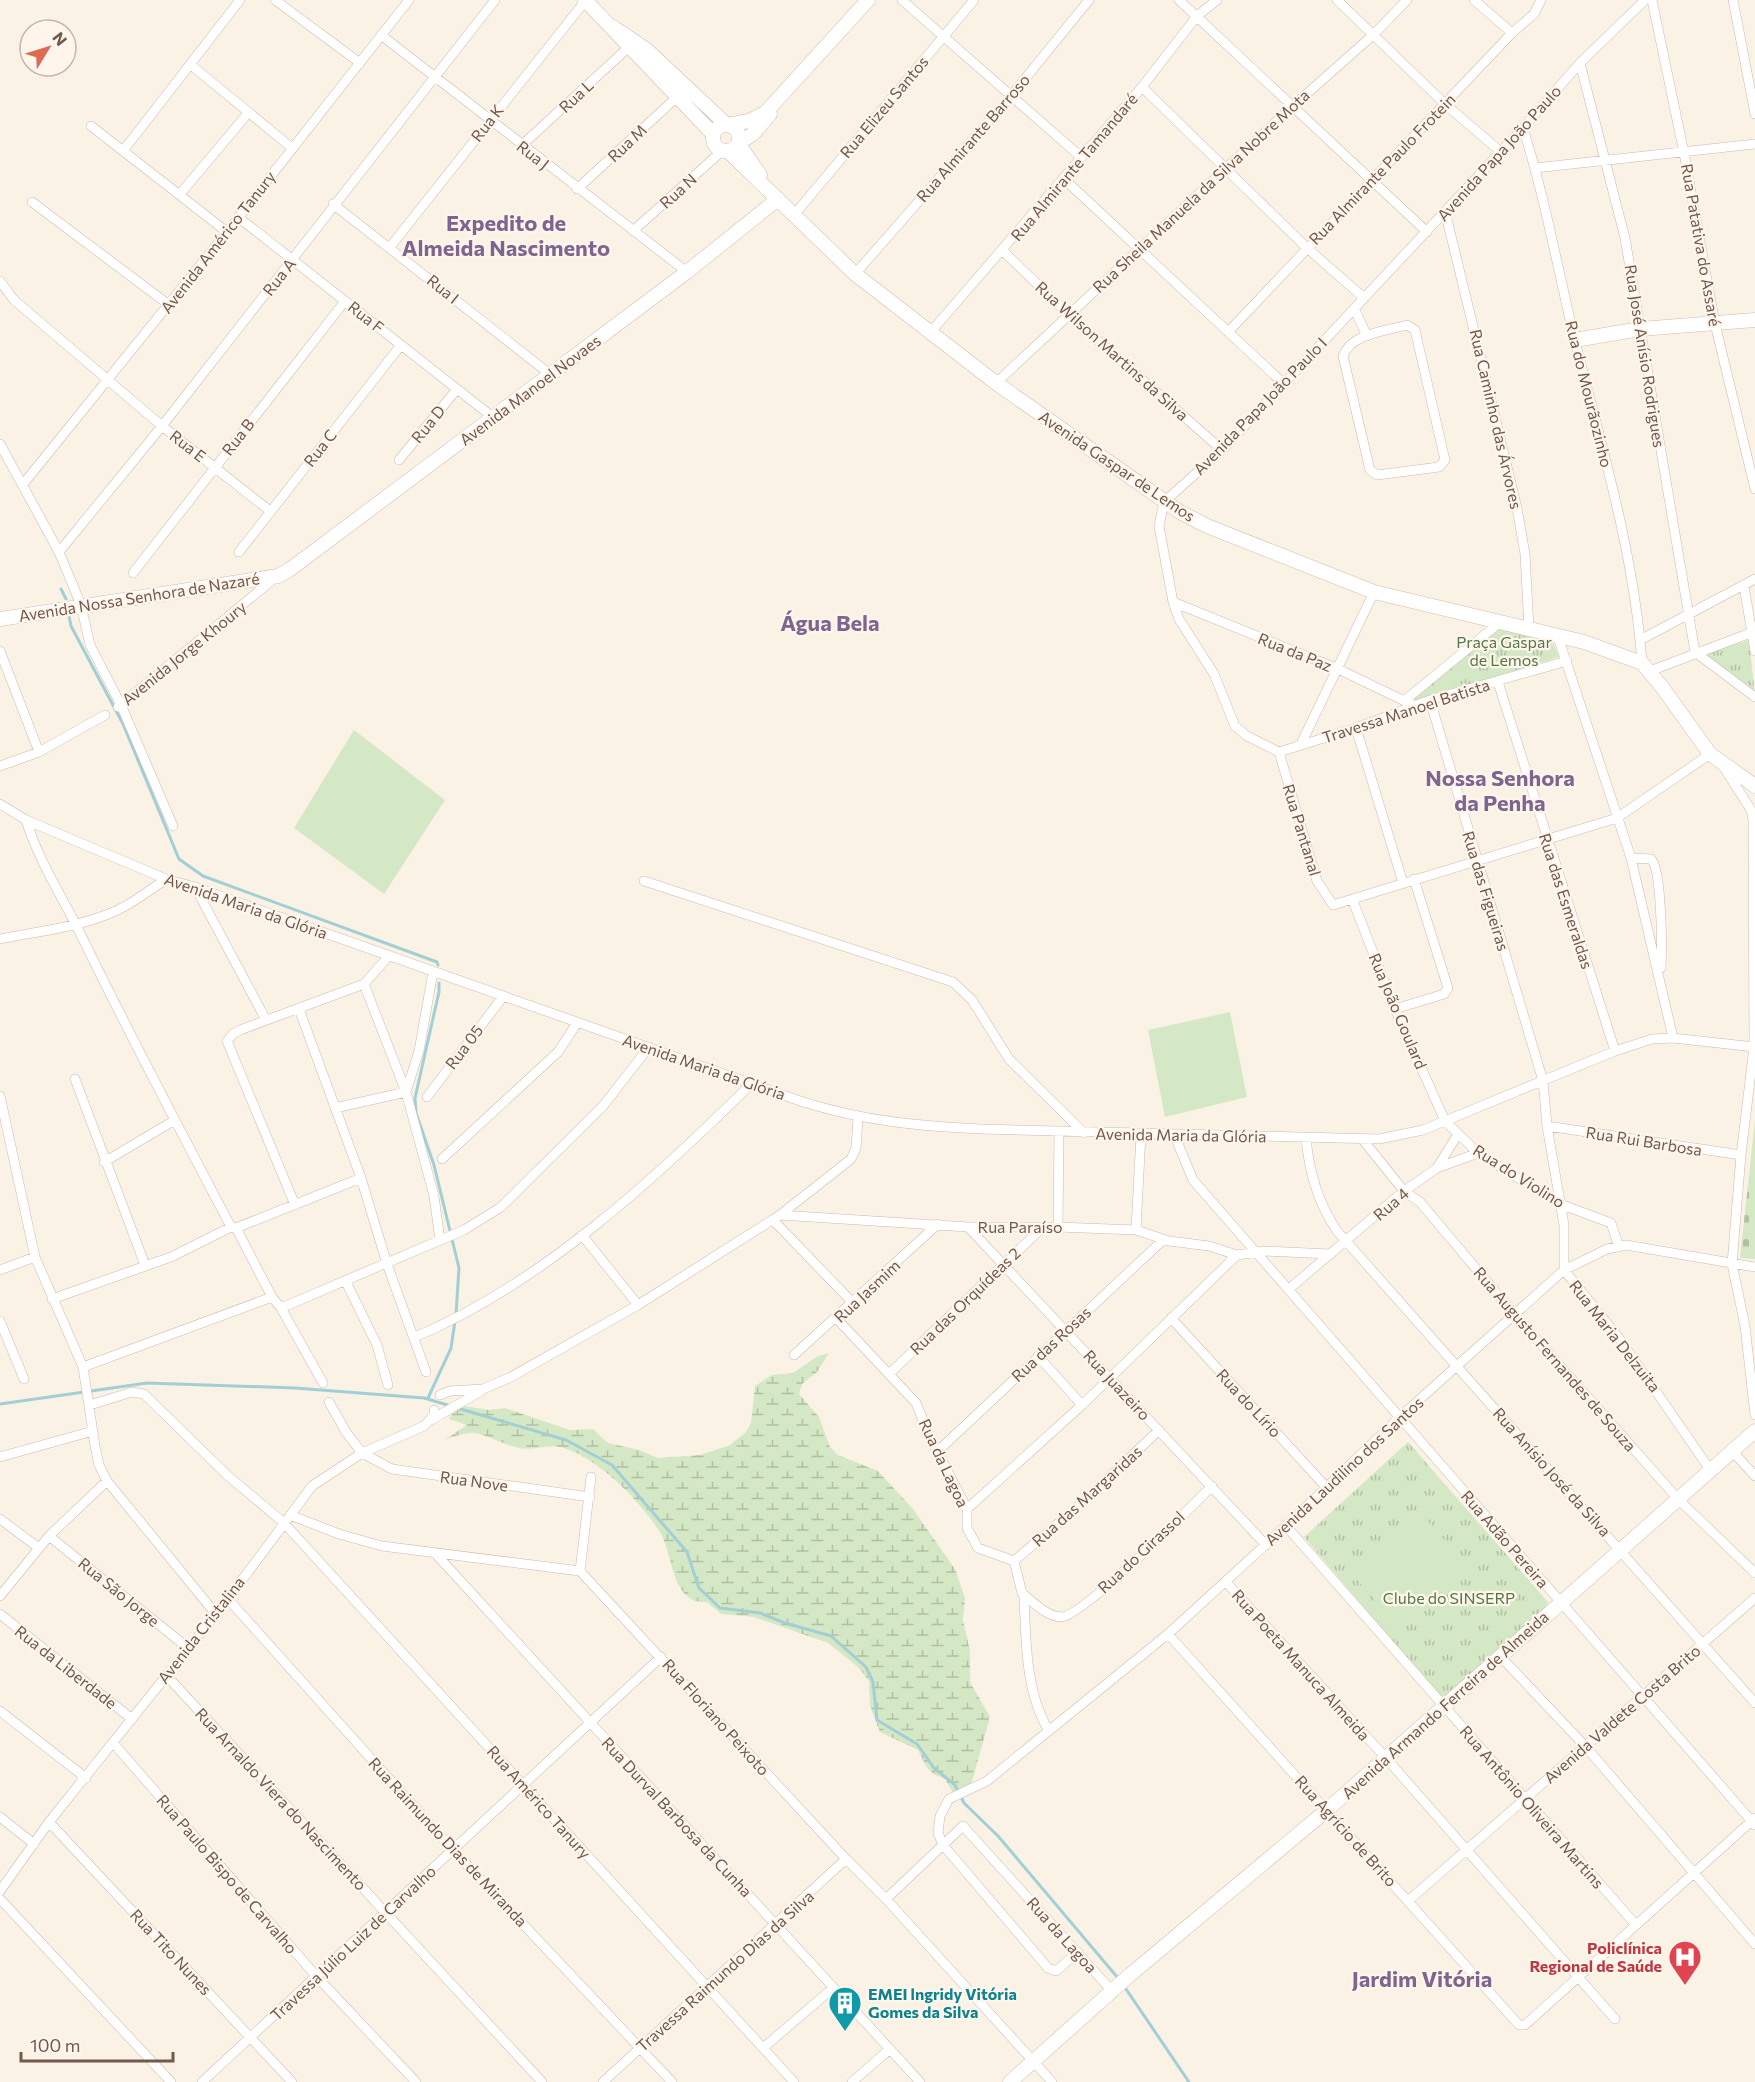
<svg xmlns="http://www.w3.org/2000/svg" width="1755" height="2082" font-family="Commissioner,sans-serif">
<style>
.wetland{fill:url(#wetland-marsh)}
.cemetery{fill:url(#cemetery-stones)}
.park{fill:url(#park-tufts)}
.garden{fill:#d5e8c5}
.lines{fill:none;stroke-linecap:round;stroke-linejoin:round}
.stream{stroke:#a2cfd5;stroke-width:3}
.street-casing{stroke:#ccb9ac;stroke-width:10}
.secondary-casing{stroke:#d1bbad;stroke-width:15}
.street{stroke:#fff;stroke-width:9}
.secondary{stroke:#fff;stroke-width:14}
.labels{text-anchor:middle;stroke-width:4.5;stroke-linejoin:round;paint-order:stroke}
.street-label{font-size:16px;fill:#73584c;stroke:#fef6ec}
.park-label{font-size:16px;fill:#567844;stroke:#fef6ec}
.health-label{font-size:16px;font-weight:bold;fill:#be3a42;stroke:#fef6ec;text-anchor:end}
.culture-label{font-size:16px;font-weight:bold;fill:#0d838f;stroke:#fef6ec;text-anchor:start}
.district-label{font-size:22px;font-weight:bold;fill:#7e648f;stroke:#fef6ec}
</style>
<defs>
<pattern id="wetland-marsh" width="20" height="14" patternUnits="userSpaceOnUse" patternTransform="scale(1.5)"><rect width="20" height="14" fill="#d5e8c5"/><path d="M1 5h8M5 5V1M11 12h8M15 12V8" fill="none" stroke="#b1bfa2"/></pattern>
<pattern id="cemetery-stones" width="16" height="16" patternUnits="userSpaceOnUse" patternTransform="scale(1.5)"><rect width="16" height="16" fill="#d5e8c5"/><path d="M2 7V4a2 2 0 0 1 4 0v3zM10 15v-3a2 2 0 0 1 4 0v3z" fill="#b1bfa2"/></pattern>
<pattern id="park-tufts" width="24" height="20" patternUnits="userSpaceOnUse" patternTransform="scale(1.5)"><rect width="24" height="20" fill="#d5e8c5"/><path d="M3 7l-1-3M5 7V3M7 7l1-3M15 17l-1-3M17 17v-4M19 17l1-3" fill="none" stroke="#b1bfa2"/></pattern>
</defs>
<rect width="100%" height="100%" fill="#fbf2e6"/>
<!-- wetland -->
<path class="wetland" d="M829,1353L817,1372L802,1384L799,1394L819,1417L830,1447L838,1455L878,1471L913,1509L955,1569L965,1598L963,1620L970,1651V1682L990,1717L969,1792L955,1796L945,1779L933,1774L926,1766L918,1750L880,1732L870,1706L869,1681L858,1667L828,1643L754,1617L721,1614L707,1602C671,1605 673,1553 660,1532C640,1501 597,1456 560,1447C547,1444 532,1451 519,1448C504,1445 490,1436 475,1433C466,1432 453,1437 444,1440L467,1425L449,1419L458,1405L489,1410L505,1408L570,1430L593,1429L608,1443L639,1450L658,1458L700,1455L730,1445L746,1432L751,1423L755,1386L772,1375L793,1373L818,1356Z"/>
<!-- cemetery -->
<path class="cemetery" d="M1755,1120V1259L1740,1258Z"/>
<!-- park -->
<path class="park" d="M1498,629L1552,640L1559,657L1417,701L1414,697Z
M1749,640L1755,696L1703,654Z
M1408,1442L1548,1602L1544,1610L1442,1699L1304,1537Z"/>
<!-- garden -->
<path class="garden" d="M354,730L445,800L384,894L294,828Z
M1230,1012L1247,1097L1165,1117L1148,1030Z
M1423,1516L1463,1560L1395,1622L1355,1578Z"/>
<g class="lines">
<!-- stream -->
<path class="stream" d="M61,589L66,599
M69,616L71,626L123,724L179,859L203,876L437,962L438,965
M439,983V992L415,1098L416,1113L434,1165L459,1268L456,1314
M428,1398L451,1348L455,1321
M0,1404L147,1383L295,1388L424,1398L451,1406
M457,1408L566,1440L612,1465L687,1552L699,1588L720,1608L760,1613L785,1623L831,1636L866,1667L873,1682L877,1720L917,1744L934,1768L955,1785L964,1803L998,1836L1118,1978
M1124,1986L1189,2082"/>
<defs>
<path id="street" d="M275,0L360,63
M902,0L1081,157
M1179,0L1427,232
M1337,0L1445,104L1501,152
M1474,0L1512,33
M1652,0L1684,153L1715,324L1755,489
M1733,0L1755,114
M381,35L687,272
M1580,63L1625,238L1695,652
M191,65L292,148
M1142,87L1307,248L1363,297
M91,126L227,232
M1523,128C1545,198 1558,270 1575,341C1602,448 1634,553 1642,663
M521,146L630,46
M123,151L240,0
M1535,168L1755,144
M1063,178L1283,383
M577,189L677,97
M180,194L249,112
M32,202L169,305
M333,204L551,375
M1445,211L1517,508L1525,554L1529,629
M794,215L974,0
M238,217L494,418
M633,231L723,150
M390,247L586,0
M1003,251L1068,314L1222,450
M855,274L1011,96L1089,0
M0,281L14,300L162,426L270,511
M1354,308L1367,336
M1407,325L1415,330L1445,460L1439,467L1377,475L1370,470L1343,356C1351,333 1387,331 1407,325Z
M1228,332L1512,33L1534,14L1541,0
M930,333L1142,87L1197,16L1217,0
M996,383L1293,106L1373,35L1407,0
M0,444L59,552L81,605L90,645L121,705L173,826
M399,460L457,389
M24,483L227,232L409,0
M59,552L162,426L495,0
M239,552L401,345
M133,573L345,301
M1744,586L1755,651
M1173,602L1336,668L1415,706
M1558,637L1631,858L1673,1038
M1640,640L1755,579
M0,651L39,752
M1695,652L1755,697
M1650,671L1753,632
M1498,682L1615,1051
M1430,700L1543,1081L1547,1126L1564,1225V1270L1619,1338L1711,1471
M1404,701L1499,623
M118,707L276,577
M1356,728L1403,883
M1301,744L1374,592
M1279,752L1247,736L1235,726L1214,674L1179,619L1173,602L1159,526L1164,502L1222,450L1523,128L1580,63L1645,0
M1279,752L1317,881L1333,905L1617,818L1710,754
M1279,752L1356,728L1430,700L1567,661
M0,766L39,752L105,715
M1723,766L1751,810L1753,819L1754,1047L1741,1155L1732,1264L1745,1326L1755,1415
M0,804L26,820L166,879L195,887L803,1102C865,1121 917,1126 981,1129L1379,1139L1423,1130L1615,1051L1652,1039L1673,1038L1755,1047
M26,820C39,862 62,896 81,935C129,1034 180,1130 231,1227L236,1228L272,1297L281,1308L323,1383
M1631,858L1651,859C1662,869 1662,950 1661,968
M644,881L953,982L972,1000L1009,1059L1084,1133
M195,887L266,1020
M1353,901L1395,1009L1445,1121L1478,1153L1560,1204L1611,1223L1619,1247
M0,939C35,932 72,928 106,915C128,907 147,892 166,879
M364,984L406,1092L434,1196L440,1240
M299,1009L361,1178L387,1264L426,1372
M1395,1009L1444,994L1448,988L1414,879
M75,1079L145,1265
M0,1096L35,1257L83,1367L95,1446L99,1465L107,1481L215,1613
M427,1097L502,998
M335,1108L406,1092L419,1051L433,972
M1547,1126L1741,1155
M1174,1134L1193,1180L1755,1825
M1306,1138C1309,1172 1318,1203 1337,1231L1755,1703
M1363,1140L1404,1191L1420,1202L1515,1315L1678,1499L1755,1573
M442,1159L558,1052L577,1023
M104,1162L175,1120
M1437,1168L1458,1134
M295,1205L227,1041L233,1034L240,1030L364,984L388,957
M780,1215L968,1227H1058L1136,1230L1169,1241L1209,1246L1237,1255L1265,1251L1331,1254
M773,1220L853,1303
M968,1227L1266,1545
M1058,1227L1059,1131
M236,1228L361,1178
M1136,1230L1141,1134
M582,1235L638,1305
M0,1270L35,1257
M346,1282L377,1345L388,1385
M1289,1289L1404,1191L1437,1168L1478,1153
M52,1299L171,1257L231,1227
M281,1308L464,1230L501,1207L603,1106L649,1047
M1171,1318L1327,1488
M837,1319L916,1403L930,1437L967,1509V1528L978,1548L1014,1561L1022,1593C1033,1602 1046,1616 1061,1617C1082,1617 1191,1507 1212,1486
M0,1321L24,1379
M415,1337C541,1284 655,1179 751,1084
M794,1355L938,1224
M1038,1356L1082,1405
M83,1367L272,1297
M889,1374L1042,1228
M440,1395L450,1391L483,1389L509,1378L638,1305L780,1215L851,1159L856,1148L858,1118
M329,1402L346,1432L362,1453L392,1469L590,1497
M90,1405L132,1392L144,1394L227,1475L284,1523L794,2082
M431,1420L481,1391
M939,1450L1163,1240
M1733,1452L1755,1476
M0,1457L93,1431
M967,1509L1082,1405L1237,1255
M290,1515L339,1534L382,1546L580,1571L846,1859L886,1899L1052,2082
M0,1519L39,1548
M1286,1526L1636,1925
M49,1536L188,1648
M434,1552L920,2082
M1014,1561L1081,1504L1159,1430
M580,1571L591,1477
M1226,1582L1385,1757L1615,2019
M1024,1595C1026,1639 1025,1692 1049,1731
M0,1596L49,1536L107,1481
M228,1599L453,1850L672,2082
M0,1614L132,1719
M1168,1634L1519,2025H1525L1755,1818
M1499,1655L1585,1746L1755,1944
M166,1675L542,2082
M0,1711L86,1778
M114,1744L317,1977L416,2082
M0,1817L34,1844
M49,1822L292,2082
M0,1891L49,1822L228,1599L312,1486L362,1453L424,1426L434,1415V1410
M0,1899L171,2082
M886,1899L963,1826L1112,1991
M1408,1901L1755,1598
M1078,1952L1056,1971L1048,1968L943,1845L938,1833L940,1816L949,1799L987,1781L1168,1634L1286,1526L1400,1417L1564,1270L1607,1249L1626,1245L1755,1267
M763,2048L833,1988
M202,2082L661,1657
M603,2082L846,1859
M852,2082L890,2049"/>
<path id="secondary" d="M585,0L713,134
M613,27L647,50L727,125L749,121L765,113L868,0
M713 138a13 13 0 1 1 26 0a13 13 0 1 1-26 0Z
M729,152L855,274L996,383L1180,512L1207,526L1374,592L1584,642L1642,663L1662,687L1710,754L1755,786
M760,175L738,143L753,134L770,114
M1575,340L1640,329L1755,320
M0,619L278,576L289,570L687,272L778,199
M1010,2082L1131,1974L1327,1810L1755,1431"/>
</defs>
<!-- street casing -->
<use href="#street" class="street-casing"/>
<!-- secondary casing -->
<use href="#secondary" class="secondary-casing"/>
<!-- street -->
<use href="#street" class="street"/>
<!-- secondary -->
<use href="#secondary" class="secondary"/>
</g>
<!-- icons -->
<defs>
<symbol id="hospital-pin" viewBox="-11 -11 22 30"><path d="M0 17L-7.5 6A9.5 9.5 0 1 1 7.5 6Z" fill="#e0444e" stroke="#fef6ec"/><path d="M-5-5h3v3.5h4V-5h3V5h-3V1.5h-4V5h-3Z" fill="#fff"/></symbol>
<symbol id="building-pin" viewBox="-11 -11 22 30"><path d="M0 17L-7.5 6A9.5 9.5 0 1 1 7.5 6Z" fill="#0f9aa8" stroke="#fef6ec"/><path d="M-4-6H4V6H1V3H-1V6H-4ZM-2.5-4.3h1.7v1.8h-1.7ZM.8-4.3h1.7v1.8H.8ZM-2.5-1h1.7V.8h-1.7ZM.8-1h1.7V.8H.8Z" fill="#fff"/></symbol>
</defs>
<g fill-rule="evenodd">
<use href="#hospital-pin" x="1666" y="1938" width="38" height="52"/>
<use href="#building-pin" x="826" y="1984" width="38" height="52"/>
</g>
<g class="labels">
<!-- street labels -->
<g class="street-label">
<text transform="translate(576 96) rotate(-43)" y="6">Rua L</text>
<text transform="translate(884 107) rotate(-50)" y="6">Rua Elizeu Santos</text>
<text transform="translate(487 123) rotate(-52)" y="6">Rua K</text>
<text transform="translate(973 138) rotate(-49)" y="6">Rua Almirante Barroso</text>
<text transform="translate(627 143) rotate(-43)" y="6">Rua M</text>
<text transform="translate(1499 153) rotate(-48)" y="6">Avenida Papa João Paulo</text>
<text transform="translate(533 155) rotate(38)" y="6">Rua J</text>
<text transform="translate(1074 167) rotate(-50)" y="6">Rua Almirante Tamandaré</text>
<text transform="translate(1382 169) rotate(-46)" y="6">Rua Almirante Paulo Frotein</text>
<text transform="translate(678 191) rotate(-42)" y="6">Rua N</text>
<text transform="translate(1201 191) rotate(-43)" y="6">Rua Sheila Manuela da Silva Nobre Mota</text>
<text transform="translate(218 242) rotate(-52)" y="6">Avenida Américo Tanury</text>
<text transform="translate(1701 245) rotate(80)" y="6">Rua Patativa do Assaré</text>
<text transform="translate(279 277) rotate(-52)" y="6">Rua A</text>
<text transform="translate(443 289) rotate(39)" y="6">Rua I</text>
<text transform="translate(366 317) rotate(38)" y="6">Rua F</text>
<text transform="translate(1112 351) rotate(42)" y="6">Rua Wilson Martins da Silva</text>
<text transform="translate(1645 356) rotate(81)" y="6">Rua José Anísio Rodrigues</text>
<text transform="translate(530 390) rotate(-37)" y="6">Avenida Manoel Novaes</text>
<text transform="translate(1589 394) rotate(76)" y="6">Rua do Mourãozinho</text>
<text transform="translate(1260 406) rotate(-46)" y="6">Avenida Papa João Paulo I</text>
<text transform="translate(1496 419) rotate(77)" y="6">Rua Caminho das Árvores</text>
<text transform="translate(428 424) rotate(-51)" y="6">Rua D</text>
<text transform="translate(238 437) rotate(-52)" y="6">Rua B</text>
<text transform="translate(188 446) rotate(38)" y="6">Rua E</text>
<text transform="translate(320 448) rotate(-52)" y="6">Rua C</text>
<text transform="translate(1117 466) rotate(34)" y="6">Avenida Gaspar de Lemos</text>
<text transform="translate(139 597) rotate(-9)" y="6">Avenida Nossa Senhora de Nazaré</text>
<text transform="translate(1295 652) rotate(22)" y="6">Rua da Paz</text>
<text transform="translate(184 653) rotate(-39)" y="6">Avenida Jorge Khoury</text>
<text transform="translate(1406 711) rotate(-18)" y="6">Travessa Manoel Batista</text>
<text transform="translate(1302 830) rotate(73)" y="6">Rua Pantanal</text>
<text transform="translate(1486 891) rotate(73)" y="6">Rua das Figueiras</text>
<text transform="translate(1566 901) rotate(72)" y="6">Rua das Esmeraldas</text>
<text transform="translate(246 906) rotate(19)" y="6">Avenida Maria da Glória</text>
<text transform="translate(1398 1011) rotate(67)" y="6">Rua João Goulard</text>
<text transform="translate(464 1047) rotate(-53)" y="6">Rua 05</text>
<text transform="translate(704 1067) rotate(19)" y="6">Avenida Maria da Glória</text>
<text transform="translate(1181 1135) rotate(1)" y="6">Avenida Maria da Glória</text>
<text transform="translate(1644 1141) rotate(9)" y="6">Rua Rui Barbosa</text>
<text transform="translate(1519 1176) rotate(32)" y="6">Rua do Violino</text>
<text transform="translate(1391 1204) rotate(-41)" y="6">Rua 4</text>
<text x="1020" y="1233">Rua Paraíso</text>
<text transform="translate(867 1291) rotate(-43)" y="6">Rua Jasmim</text>
<text transform="translate(965 1301) rotate(-44)" y="6">Rua das Orquídeas 2</text>
<text transform="translate(1615 1336) rotate(52)" y="6">Rua Maria Delzuita</text>
<text transform="translate(1051 1344) rotate(-43)" y="6">Rua das Rosas</text>
<text transform="translate(1555 1359) rotate(49)" y="6">Rua Augusto Fernandes de Souza</text>
<text transform="translate(1117 1385) rotate(47)" y="6">Rua Juazeiro</text>
<text transform="translate(1249 1403) rotate(47)" y="6">Rua do Lírio</text>
<text transform="translate(944 1463) rotate(65)" y="6">Rua da Lagoa</text>
<text transform="translate(1344 1471) rotate(-43)" y="6">Avenida Laudilino dos Santos</text>
<text transform="translate(1552 1472) rotate(48)" y="6">Rua Anísio José da Silva</text>
<text transform="translate(474 1481) rotate(8)" y="6">Rua Nove</text>
<text transform="translate(1087 1496) rotate(-42)" y="6">Rua das Margaridas</text>
<text transform="translate(1505 1539) rotate(49)" y="6">Rua Adão Pereira</text>
<text transform="translate(1141 1552) rotate(-43)" y="6">Rua do Girassol</text>
<text transform="translate(119 1592) rotate(39)" y="6">Rua São Jorge</text>
<text transform="translate(201 1630) rotate(-52)" y="6">Avenida Cristalina</text>
<text transform="translate(1301 1665) rotate(48)" y="6">Rua Poeta Manuca Almeida</text>
<text transform="translate(66 1667) rotate(38)" y="6">Rua da Liberdade</text>
<text transform="translate(1445 1705) rotate(-42)" y="6">Avenida Armando Ferreira de Almeida</text>
<text transform="translate(1622 1714) rotate(-41)" y="6">Avenida Valdete Costa Brito</text>
<text transform="translate(716 1717) rotate(48)" y="6">Rua Floriano Peixoto</text>
<text transform="translate(281 1799) rotate(47)" y="6">Rua Arnaldo Viera do Nascimento</text>
<text transform="translate(539 1802) rotate(48)" y="6">Rua Américo Tanury</text>
<text transform="translate(1532 1807) rotate(49)" y="6">Rua Antônio Oliveira Martins</text>
<text transform="translate(677 1817) rotate(47)" y="6">Rua Durval Barbosa da Cunha</text>
<text transform="translate(1346 1831) rotate(48)" y="6">Rua Agrício de Brito</text>
<text transform="translate(448 1842) rotate(47)" y="6">Rua Raimundo Dias de Miranda</text>
<text transform="translate(227 1874) rotate(49)" y="6">Rua Paulo Bispo de Carvalho</text>
<text transform="translate(1062 1935) rotate(48)" y="6">Rua da Lagoa</text>
<text transform="translate(353 1943) rotate(-43)" y="6">Travessa Júlio Luiz de Carvalho</text>
<text transform="translate(171 1952) rotate(47)" y="6">Rua Tito Nunes</text>
<text transform="translate(725 1971) rotate(-42)" y="6">Travessa Raimundo Dias da Silva</text>
</g>
<!-- park labels -->
<g class="park-label">
<text x="1504" y="648">Praça Gaspar<tspan x="1504" dy="18">de Lemos</tspan></text>
<text x="1449" y="1604">Clube do SINSERP</text>
</g>
<!-- health labels -->
<g class="health-label">
<text x="1662" y="1954">Policlínica<tspan x="1662" dy="18">Regional de Saúde</tspan></text>
</g>
<!-- culture labels -->
<g class="culture-label">
<text x="868" y="2000">EMEI lngridy Vitória<tspan x="868" dy="18">Gomes da Silva</tspan></text>
</g>
<!-- district labels -->
<g class="district-label">
<text x="506" y="231">Expedito de<tspan x="506" dy="25">Almeida Nascimento</tspan></text>
<text x="830" y="631">Água Bela</text>
<text x="1500" y="786">Nossa Senhora<tspan x="1500" dy="25">da Penha</tspan></text>
<text x="1422" y="1987">Jardim Vitória</text>
</g>
</g>
<!-- north arrow -->
<g transform="translate(48 48) rotate(52)"><circle r="28" fill="#fef6ec" stroke="#c6b7ac" stroke-width="1.5"/>
<path d="M0-4.5L10 22L0 15L-10 22Z" fill="#df6a51"/>
<text y="-9" font-size="16" font-weight="bold" text-anchor="middle" fill="#73584c">N</text>
</g>
<!-- scale -->
<path d="M21 2052v9h152v-9" fill="none" stroke="#73584c" stroke-width="3"/>
<text x="30" y="2052" font-size="18" fill="#73584c" stroke="#fef6ec" stroke-width="4.5" paint-order="stroke">100 m</text>
</svg>
